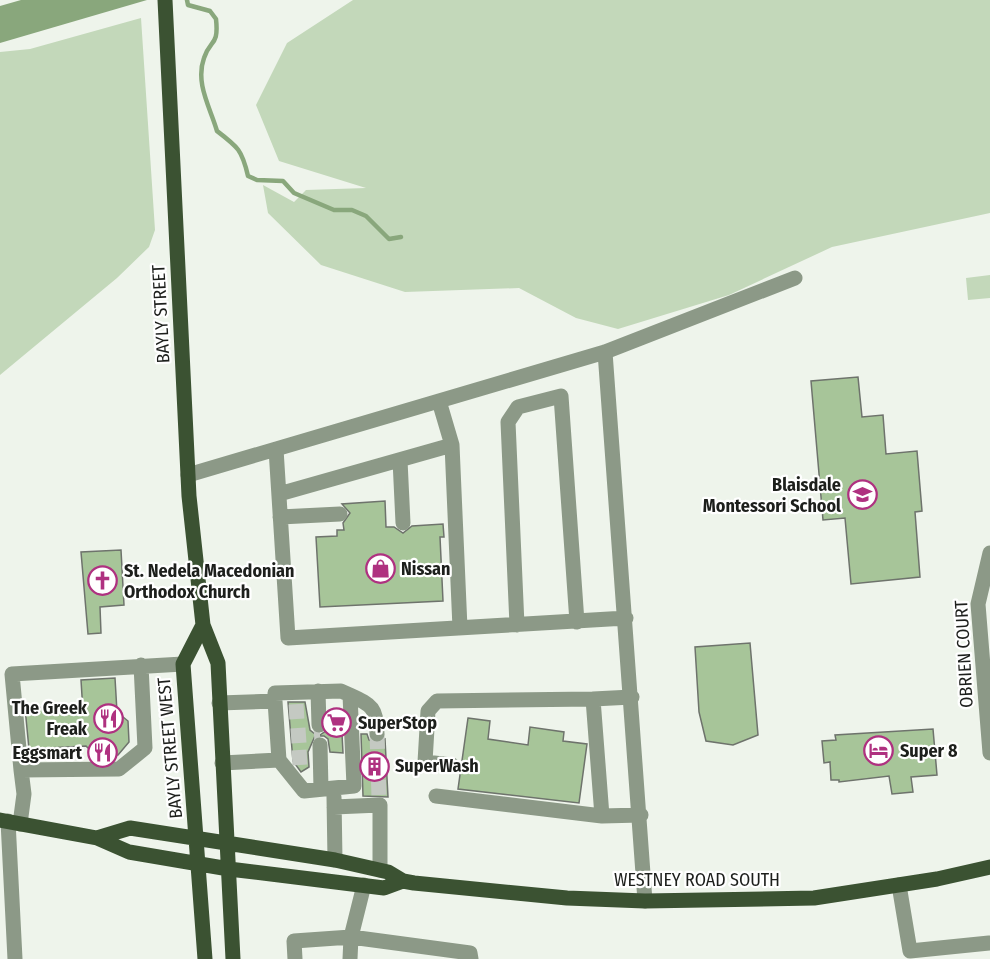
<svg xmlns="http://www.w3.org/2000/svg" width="990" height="959" font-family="'Fira Sans Condensed',sans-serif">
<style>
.green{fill:#c3d8ba}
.water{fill:#89a77c}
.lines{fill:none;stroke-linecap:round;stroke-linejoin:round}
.stream{stroke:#89a77c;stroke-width:4.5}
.building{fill:#a7c599;stroke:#6e736c;stroke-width:1.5}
.minor-tunnel{stroke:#c4c9c2;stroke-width:15;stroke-dasharray:15 8;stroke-linecap:butt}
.minor{stroke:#8c9987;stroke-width:15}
.major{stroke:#3b5232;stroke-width:15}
.labels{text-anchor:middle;stroke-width:4.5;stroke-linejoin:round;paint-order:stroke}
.street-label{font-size:18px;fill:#1d1f1c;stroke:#fff}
.poi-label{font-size:18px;font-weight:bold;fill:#1d1f1c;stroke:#fff;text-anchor:start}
</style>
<rect width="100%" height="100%" fill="#eef4eb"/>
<!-- green -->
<path class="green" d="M353,0H990V213L832,247L729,295L618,329L576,318L519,288L405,292L321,265L268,213L263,185L294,202L306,190L366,188L279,161L256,105L287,43Z
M141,18L155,230L149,247L117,278L0,375V52L30,49Z
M990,275V298L968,300L966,278Z"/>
<!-- water -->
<path class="water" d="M21,0H147L0,43V6Z"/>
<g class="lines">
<!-- stream -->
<path class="stream" d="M187,0L188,5L210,11L216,19C219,47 210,39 204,58C195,83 210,107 217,131C238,147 242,150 248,176L257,180L283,181L294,193L334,210H352L366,216L389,239L401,237"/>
</g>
<!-- building -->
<path class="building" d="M858,377L862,417L883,415L886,454L917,451L922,511L915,512L920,577L851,584L845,518L823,520L811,381Z
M385,501L386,527H394L403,533L412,526L443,524L444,537H440L443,601L320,607L316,537L337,536V530H344L343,523L350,513L342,504Z
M121,550L124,605L100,607L101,633L88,634L81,552Z
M750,643L758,735L733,745L706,741L699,712L695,647Z
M115,678L117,712L128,721L129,742L118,755L96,756L86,746L29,749L25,708L51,707L52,714L83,712L81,680Z
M288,702H305L310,730L315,734L320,735L327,730L328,716L341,715L343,753L330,752L328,739L324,736H315L308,752L309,767L301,772L293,761Z
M468,718L490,721L488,739L528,745L530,727L564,732L563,741L587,744L579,803L458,789Z
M933,729L937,775L911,777L913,792L892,794L889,776L839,782V780H831L830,762L824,763L822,741L836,740L835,735Z
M361,734H367L369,740L377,744L385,739L388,797L363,796Z"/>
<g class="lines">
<!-- minor-tunnel -->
<path class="minor-tunnel" d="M289,712L306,711
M377,734L379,797
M291,736L320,734
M292,758L308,757"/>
<!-- minor -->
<path class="minor" d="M605,352L645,901
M439,401L452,445L460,628
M276,449L288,638L626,618
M400,460L403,523
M188,475L605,352L795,278
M279,494L452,445
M280,517L340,514
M990,553L978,604L990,753
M517,625L508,422L518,407L561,396L577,622
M318,691L319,725
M350,695C372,705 377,708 377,734
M632,697L593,699L602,816L641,815
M275,701V693L341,691L350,695L354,786L304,791L279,760
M219,703L275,701L279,760L222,763
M320,745L321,789
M452,765L425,762L428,711L437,701L593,699
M21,770L12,674L183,664
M436,796L602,816
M334,797L335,860
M334,807L380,805V870
M8,821L15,959
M20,824L24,794L21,770L119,769L145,748L141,665
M899,885L910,951L989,943
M295,959L294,941L351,937L470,953L471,959
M350,959L351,937L364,885"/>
<!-- major -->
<path class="major" d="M165,0L189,496L203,625L218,663L233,959
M203,625L183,664L205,959
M0,820L97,838L129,852L229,869L384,888L403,881
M97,838L130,828L335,860L388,872L403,881L414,883L567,898L645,901L814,898L937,879L990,867"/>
</g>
<!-- icons -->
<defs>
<symbol id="school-ring" viewBox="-11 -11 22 22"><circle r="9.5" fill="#fff" stroke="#af3180" stroke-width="1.5"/><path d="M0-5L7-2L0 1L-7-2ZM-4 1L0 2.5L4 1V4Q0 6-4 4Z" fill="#af3180"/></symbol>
<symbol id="shop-ring" viewBox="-11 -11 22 22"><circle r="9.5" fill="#fff" stroke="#af3180" stroke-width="1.5"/><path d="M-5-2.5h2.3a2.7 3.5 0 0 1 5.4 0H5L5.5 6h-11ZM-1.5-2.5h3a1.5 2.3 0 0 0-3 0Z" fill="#af3180"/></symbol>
<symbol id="church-ring" viewBox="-11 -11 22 22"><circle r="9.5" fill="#fff" stroke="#af3180" stroke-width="1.5"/><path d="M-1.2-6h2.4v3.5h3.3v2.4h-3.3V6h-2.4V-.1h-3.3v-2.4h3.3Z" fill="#af3180"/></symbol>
<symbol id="restaurant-ring" viewBox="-11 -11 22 22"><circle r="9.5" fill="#fff" stroke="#af3180" stroke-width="1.5"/><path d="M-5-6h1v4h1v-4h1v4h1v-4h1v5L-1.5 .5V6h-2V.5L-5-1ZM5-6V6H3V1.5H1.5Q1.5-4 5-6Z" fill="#af3180"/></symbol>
<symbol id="supermarket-ring" viewBox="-11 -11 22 22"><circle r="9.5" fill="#fff" stroke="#af3180" stroke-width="1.5"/><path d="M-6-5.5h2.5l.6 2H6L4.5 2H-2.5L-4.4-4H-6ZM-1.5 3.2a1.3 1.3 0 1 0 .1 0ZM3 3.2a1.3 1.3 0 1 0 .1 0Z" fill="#af3180"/></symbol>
<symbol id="hotel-ring" viewBox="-11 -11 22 22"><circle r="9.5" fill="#fff" stroke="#af3180" stroke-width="1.5"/><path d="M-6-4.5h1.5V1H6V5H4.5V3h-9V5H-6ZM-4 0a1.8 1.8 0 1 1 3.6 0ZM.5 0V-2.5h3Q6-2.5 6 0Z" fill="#af3180"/></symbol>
<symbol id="building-ring" viewBox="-11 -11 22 22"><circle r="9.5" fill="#fff" stroke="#af3180" stroke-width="1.5"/><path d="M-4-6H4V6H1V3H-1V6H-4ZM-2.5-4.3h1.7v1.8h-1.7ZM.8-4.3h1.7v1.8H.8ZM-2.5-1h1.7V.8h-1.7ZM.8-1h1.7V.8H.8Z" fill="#af3180"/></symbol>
</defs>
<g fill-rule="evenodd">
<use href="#school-ring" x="846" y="478" width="33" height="33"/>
<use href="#shop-ring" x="364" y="552" width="33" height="33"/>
<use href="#church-ring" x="86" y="564" width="33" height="33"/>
<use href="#restaurant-ring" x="92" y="702" width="33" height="33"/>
<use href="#supermarket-ring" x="320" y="706" width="33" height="33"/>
<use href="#hotel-ring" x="862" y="734" width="33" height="33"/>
<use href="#restaurant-ring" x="86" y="736" width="33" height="33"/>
<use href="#building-ring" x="358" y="750" width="33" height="33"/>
</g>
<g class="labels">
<!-- street labels -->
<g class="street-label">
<text transform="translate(161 314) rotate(-93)" y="6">BAYLY STREET</text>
<text transform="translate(964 654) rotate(-93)" y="6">OBRIEN COURT</text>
<text transform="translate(170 748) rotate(-95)" y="6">BAYLY STREET WEST</text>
<text x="697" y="886">WESTNEY ROAD SOUTH</text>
</g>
<!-- poi labels -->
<g class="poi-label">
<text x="841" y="491" text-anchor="end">Blaisdale<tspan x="841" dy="21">Montessori School</tspan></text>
<text x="401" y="575">Nissan</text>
<text x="124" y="577">St. Nedela Macedonian<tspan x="124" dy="21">Orthodox Church</tspan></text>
<text x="87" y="714" text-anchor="end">The Greek<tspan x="87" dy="21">Freak</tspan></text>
<text x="358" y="729">SuperStop</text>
<text x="900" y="757">Super 8</text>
<text x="82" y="759" text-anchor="end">Eggsmart</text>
<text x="395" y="772">SuperWash</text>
</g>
</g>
</svg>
